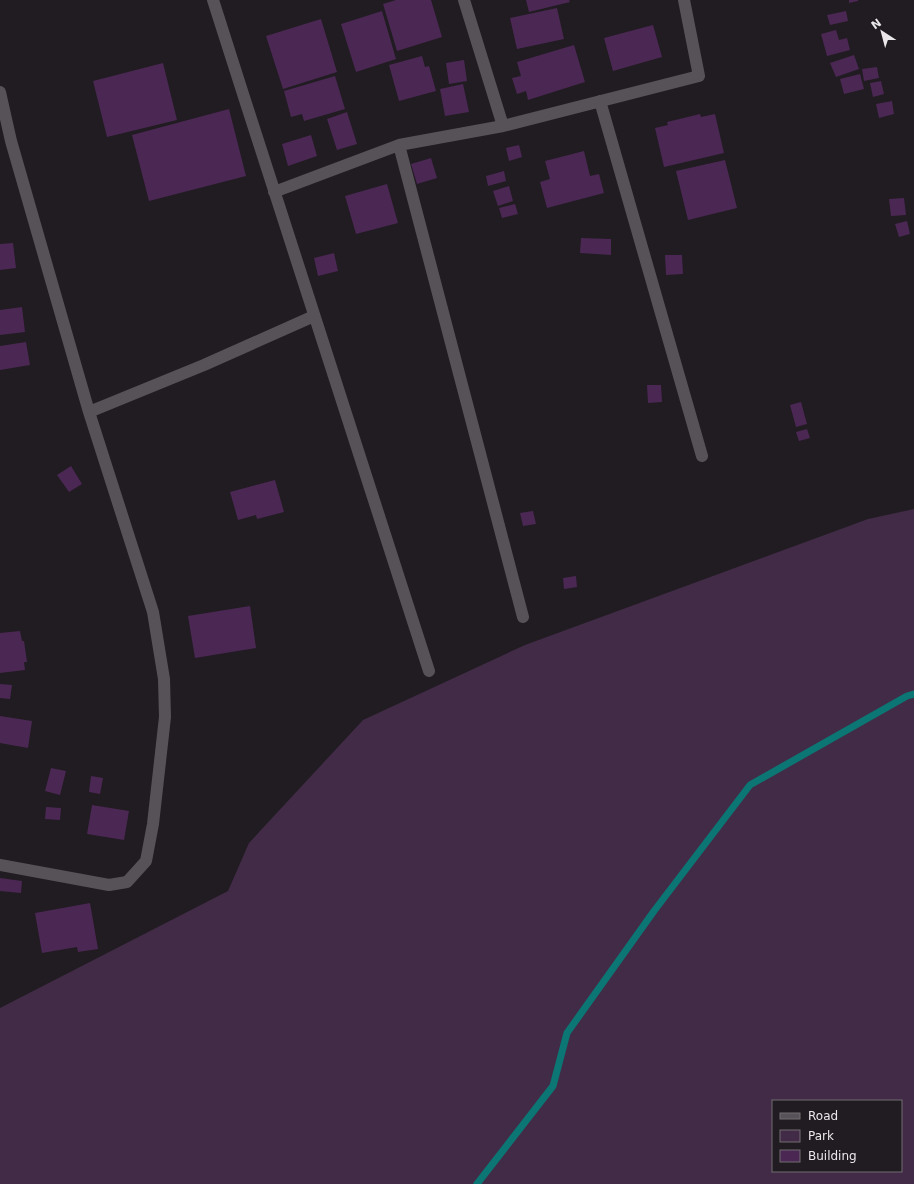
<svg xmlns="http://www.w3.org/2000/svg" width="914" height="1184" font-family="'DejaVu Sans',sans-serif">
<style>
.green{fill:#422b47;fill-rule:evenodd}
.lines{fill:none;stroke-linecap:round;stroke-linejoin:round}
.stream{stroke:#0b7673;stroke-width:7}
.building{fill:#4b2754}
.minor{stroke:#575258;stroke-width:12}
</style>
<rect width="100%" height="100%" fill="#201c21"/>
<!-- green -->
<path class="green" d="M914,509V1184H0V1008L228,891L249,843L363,720L525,645L868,519ZM773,1101H901V1171H773Z"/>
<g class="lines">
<!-- stream -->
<path class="stream" d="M477,1184L553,1086L567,1033L654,911L750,785L907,696L914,694"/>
</g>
<!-- building -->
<path class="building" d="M396,0H431L442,37L397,51L383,4Z
M526,0H569L570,2L529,12Z
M849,0H858V1L849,3Z
M557,8L564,39L517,49L510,18Z
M382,11L396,59L356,72L341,24Z
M846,11L848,21L830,25L827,15Z
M321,19L337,72L283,89L266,36Z
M653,25L662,57L613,71L604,38Z
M836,30L839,40L847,38L850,50L827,56L821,34Z
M574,45L585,82L528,100L526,91L517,94L512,78L521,76L517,62Z
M854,55L859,69L836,77L830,63Z
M422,56L425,67L429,66L436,91L399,101L389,65Z
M464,60L467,81L449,84L446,63Z
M163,63L177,120L107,137L93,81Z
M877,67L879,78L864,81L862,69Z
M860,74L864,89L844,94L840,79Z
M335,76L345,109L304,121L302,114L291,117L284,91Z
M881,81L884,94L873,97L870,83Z
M463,84L469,112L445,116L440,89Z
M892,101L894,114L879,118L876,104Z
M229,109L246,176L149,201L132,135Z
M347,112L357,144L337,150L327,119Z
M700,114L701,117L715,114L724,153L664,167L655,128L668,125L667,122Z
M311,135L317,156L288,166L282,144Z
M519,145L522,157L509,161L506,148Z
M584,151L590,176L599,174L604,193L547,208L540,182L550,179L545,161Z
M431,158L437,178L417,184L411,164Z
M725,160L737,208L688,220L676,171Z
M504,171L506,181L488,186L486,176Z
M387,184L398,223L356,234L345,196Z
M509,186L513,201L498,206L493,191Z
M904,198L906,215L891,216L889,199Z
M515,204L518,214L502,218L499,208Z
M907,221L910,234L899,237L895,224Z
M581,238L611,239V255L580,253Z
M13,243L16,268L0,270V244Z
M334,253L338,271L318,276L314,258Z
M665,255H682L683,274L666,275Z
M22,307L25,332L0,335V310Z
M26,342L30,365L0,370V346Z
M647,385H661L662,402L648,403Z
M801,402L807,424L796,427L790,405Z
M807,429L810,438L799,441L796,432Z
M71,466L82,484L69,492L57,475Z
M275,480L284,512L257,519L256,515L238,520L230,492Z
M533,511L536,524L523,526L520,513Z
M576,576L577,587L564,589L563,578Z
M250,606L256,648L195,658L188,616Z
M20,631L22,641H24L27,662H24L25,670L0,673V633Z
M0,684L12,685L10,699L0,698Z
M0,716L32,721L28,748L0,743Z
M51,768L66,771L60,795L45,791Z
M91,776L103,778L100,794L89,792Z
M92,805L129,811L124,840L87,834Z
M46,807L61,808L60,820L45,819Z
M0,878L22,881L21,893L0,891Z
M90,903L98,949L78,952L77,947L42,953L35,913Z"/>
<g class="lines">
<!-- minor -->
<path class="minor" d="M213,0L244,97L429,671
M464,0L503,126
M0,92L11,141L89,412L153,612L164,679L165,717L153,824L146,861L127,882L109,885L0,865
M600,101L702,456
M399,145L523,617
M274,192L399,145L503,126L699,76L684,0
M89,412L204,365L314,316"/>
</g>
<!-- legend -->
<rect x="772" y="1100" width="130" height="72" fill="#201c21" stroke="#716d71"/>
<rect x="780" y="1113" width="20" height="6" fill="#575258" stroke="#716d71"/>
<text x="808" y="1120" font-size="12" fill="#eae7ea">Road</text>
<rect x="780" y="1130" width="20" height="12" fill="#422b47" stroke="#716d71"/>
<text x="808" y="1140" font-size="12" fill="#eae7ea">Park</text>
<rect x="780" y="1150" width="20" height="12" fill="#4b2754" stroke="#716d71"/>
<text x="808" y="1160" font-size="12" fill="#eae7ea">Building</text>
<!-- north arrow -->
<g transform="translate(882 32) rotate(324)" stroke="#201c21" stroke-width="3" paint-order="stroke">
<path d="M0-3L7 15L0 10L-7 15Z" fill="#eae7ea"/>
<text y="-6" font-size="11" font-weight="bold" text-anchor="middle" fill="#eae7ea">N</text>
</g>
</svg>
